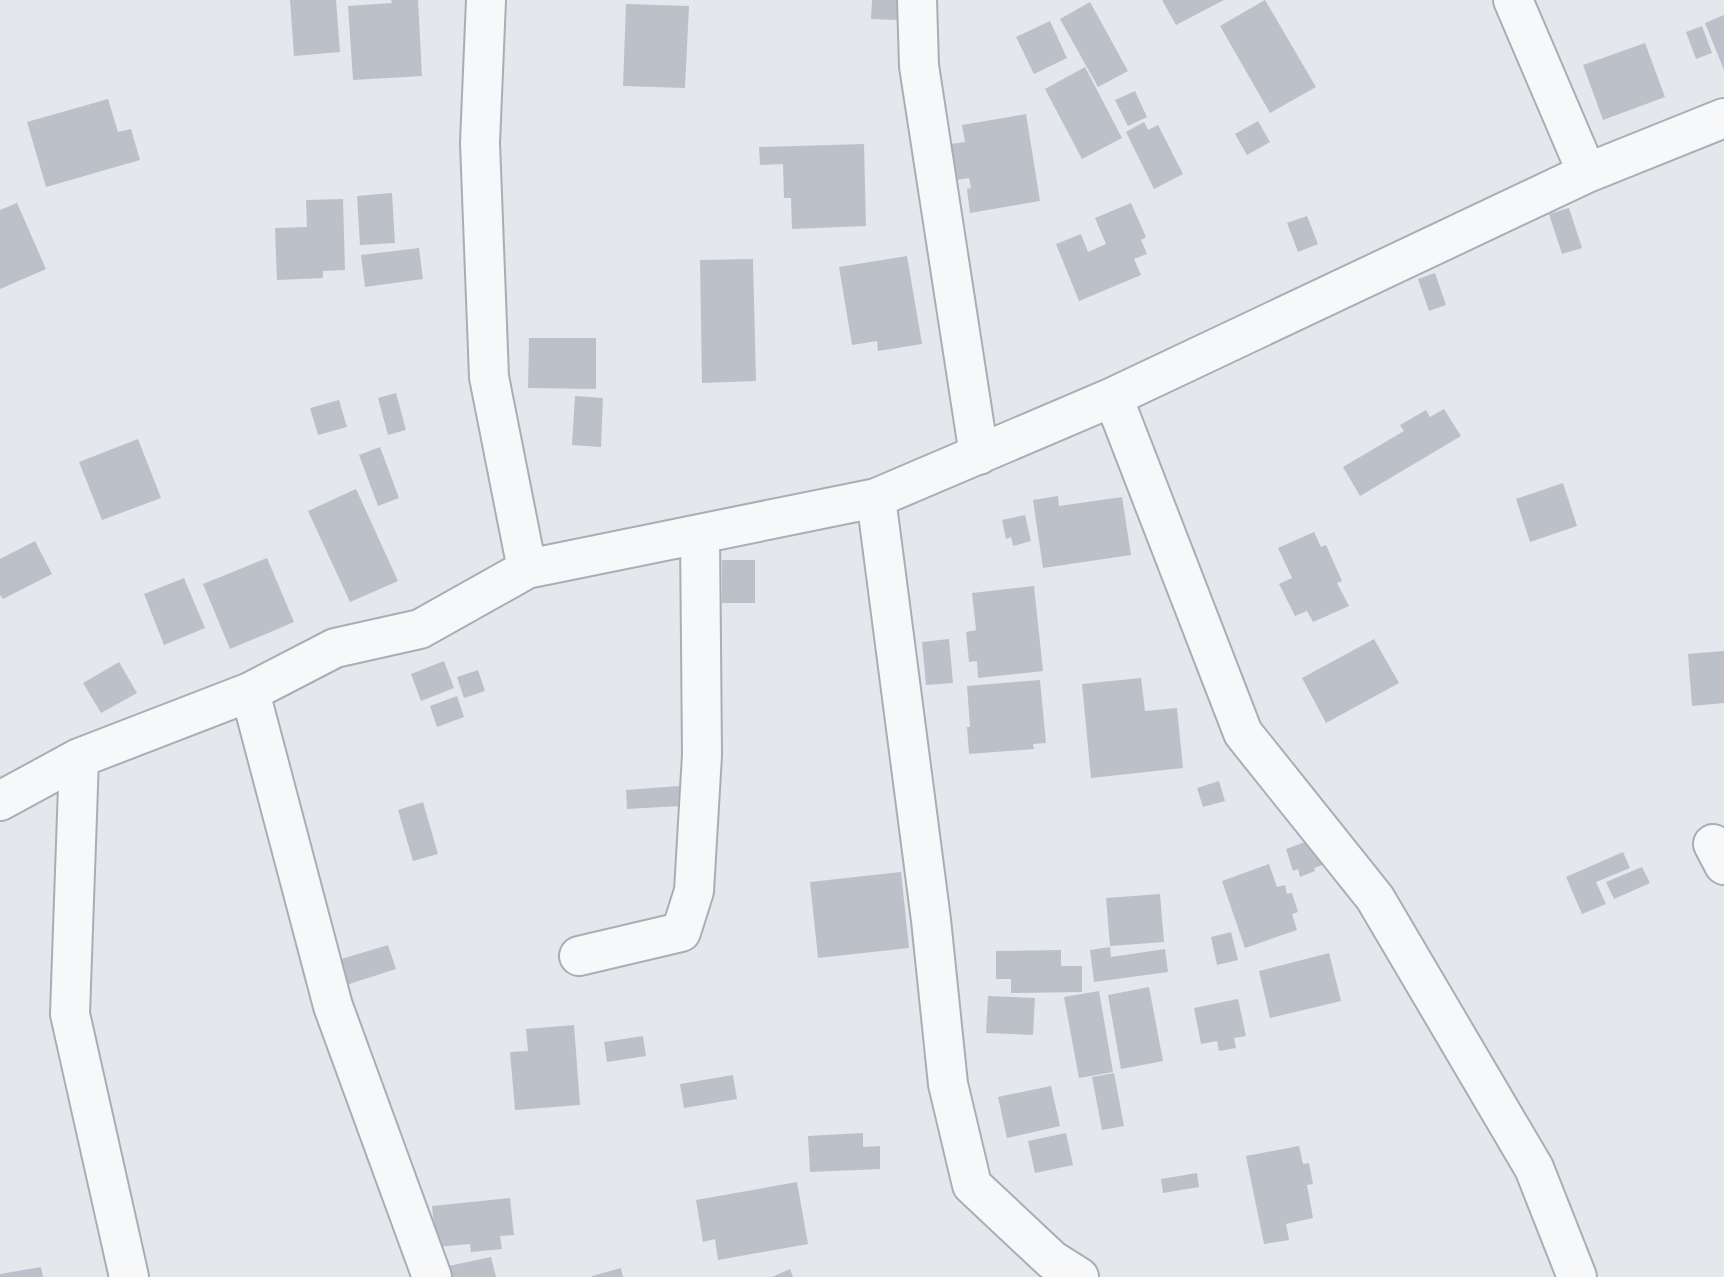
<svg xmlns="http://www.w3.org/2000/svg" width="1724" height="1277" font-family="Cabin,sans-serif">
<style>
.building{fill:#bcc0c9}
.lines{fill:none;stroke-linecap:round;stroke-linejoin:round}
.minor-casing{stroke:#a9aeb6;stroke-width:42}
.minor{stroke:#f7f8fa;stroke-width:38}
</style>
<rect width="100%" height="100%" fill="#e4e7ec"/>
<!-- building -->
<path class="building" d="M290,0H336L340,52L294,56Z
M391,0H418L422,76L353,80L348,6L392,3Z
M872,0H898L897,20L871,19Z
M1162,0H1224L1176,25Z
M1265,0L1316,87L1270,113L1220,26Z
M1090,2L1128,71L1098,87L1060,19Z
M626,4L689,6L685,88L623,86Z
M1724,15V70L1705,23Z
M1050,21L1067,58L1034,74L1016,37Z
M1702,26L1712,53L1696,59L1686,32Z
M1645,43L1665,97L1603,120L1583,65Z
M1085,67L1122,138L1082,159L1045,89Z
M1135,91L1147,117L1128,126L1115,100Z
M108,99L118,132L131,129L140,160L46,187L27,122Z
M1026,114L1040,201L970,213L967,189L971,188L969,178L957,180L951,144L965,142L962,125Z
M1258,121L1270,142L1247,155L1235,134Z
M1144,122L1148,130L1158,125L1183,174L1154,189L1126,132Z
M864,144L866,226L792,229L791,198H784L783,164L760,165L759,147Z
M392,193L395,243L360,245L357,196Z
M343,199L345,270L323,271V278L277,280L275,228L307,227L306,200Z
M17,203L46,269L0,289V210Z
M1131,203L1146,237L1141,240L1147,254L1134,259L1141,275L1079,301L1056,244L1081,234L1088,252L1106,244L1095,218Z
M1569,208L1582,248L1562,254L1549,214Z
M1307,216L1318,244L1298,252L1287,223Z
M419,248L423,279L365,287L361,255Z
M907,256L922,344L878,351L877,341L852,345L839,267Z
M753,259L756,381L702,383L700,260Z
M1435,273L1446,305L1429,311L1418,279Z
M529,338H596V389L528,388Z
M396,393L406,430L388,435L378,398Z
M575,396L603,398L601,447L572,445Z
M339,400L347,427L318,435L310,408Z
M1444,409L1461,436L1360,496L1343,467L1404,431L1400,425L1426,410L1430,417Z
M138,439L161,498L102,520L79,462Z
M380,447L399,498L378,506L359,455Z
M1563,483L1577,526L1530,542L1516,499Z
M356,489L398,581L350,602L308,511Z
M1058,496L1059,506L1122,497L1131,555L1043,568L1033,500Z
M1025,515L1031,541L1013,546L1011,537L1006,539L1002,520Z
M1314,532L1321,547L1326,545L1342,581L1337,583L1349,606L1313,622L1307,611L1295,616L1279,584L1292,578L1278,548Z
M35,541L52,574L3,599L0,595V559Z
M267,558L294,622L230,649L203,584Z
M722,560H755V603H722Z
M184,578L205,628L164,645L144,594Z
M1034,586L1043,671L978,678L977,661L969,662L966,632L976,630L972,593Z
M949,639L953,683L926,685L922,642Z
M1374,639L1399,683L1326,723L1302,678Z
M1724,651V703L1692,706L1688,654Z
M444,661L454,688L421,701L411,674Z
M119,662L137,693L101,713L83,683Z
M478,670L485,691L464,698L457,677Z
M1141,678L1145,711L1177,708L1183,768L1091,778L1082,684Z
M1040,680L1046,743L1033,744L1034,749L969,754L967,727H970L967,686Z
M457,696L464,717L437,727L430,706Z
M1219,781L1225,801L1203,807L1197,788Z
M679,786L680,806L627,809L626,790Z
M423,802L438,854L413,861L398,810Z
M1316,838L1328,863L1314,868L1315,871L1300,877L1298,869L1293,871L1286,849Z
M1623,852L1630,868L1596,882L1606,904L1582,914L1566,877Z
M1269,864L1277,887L1285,885L1287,894L1292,893L1298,912L1292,914L1297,930L1245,948L1222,881Z
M1642,867L1650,883L1614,899L1606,882Z
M901,872L909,948L818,958L810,882Z
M1160,894L1164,942L1110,946L1106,898Z
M1231,932L1238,960L1217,965L1211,937Z
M388,945L396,969L346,985L338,960Z
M1110,947L1111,957L1165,949L1168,972L1094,982L1090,950Z
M1061,950V966H1082V992L1011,993V979H996V951Z
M1329,953L1341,1001L1270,1018L1259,971Z
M1149,987L1163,1061L1121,1069L1108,995Z
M1099,991L1113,1072L1079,1078L1064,997Z
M988,996L1035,998L1033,1035L986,1033Z
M1238,999L1246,1036L1234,1038L1236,1048L1219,1051L1217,1041L1201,1044L1194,1008Z
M574,1025L580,1105L515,1110L510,1052L528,1051L526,1029Z
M643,1036L646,1056L607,1062L604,1042Z
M1114,1073L1124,1126L1102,1130L1092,1077Z
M733,1075L737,1099L684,1108L680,1084Z
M1051,1086L1060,1126L1007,1138L998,1097Z
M863,1133V1147L880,1146V1169L810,1172L808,1136Z
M1066,1133L1073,1165L1035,1173L1028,1141Z
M1299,1146L1303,1164L1309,1163L1313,1184L1307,1185L1313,1218L1286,1224L1289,1240L1264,1244L1246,1156Z
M1197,1173L1199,1187L1163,1193L1161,1179Z
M797,1182L808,1244L718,1260L715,1239L703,1242L696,1200Z
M510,1198L514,1235L500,1236L502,1249L471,1252L470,1244L436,1247L432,1206Z
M491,1257L496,1277H446L444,1267Z
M41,1267L43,1277H0V1274Z
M621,1268L623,1277H592V1276Z
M790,1269L793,1277H772Z"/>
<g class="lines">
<defs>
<path id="minor" d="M486,0L480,143L489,377L527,569
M917,0L919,66L979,455
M1513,0L1587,173
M1113,397L1243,733L1375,898L1534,1168L1577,1277
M876,498L931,920L948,1084L972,1185L1052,1260L1079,1277
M250,692L333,1006L432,1277
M79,758L70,1014L129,1277
M0,801L79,758L250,692L335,648L420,629L527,569L876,498L1113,397L1587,173L1724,118
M1713,844L1724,865
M579,956L681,932L694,891L702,755L700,535"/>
</defs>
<!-- minor casing -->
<use href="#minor" class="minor-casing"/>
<!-- minor -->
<use href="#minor" class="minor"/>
</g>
</svg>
